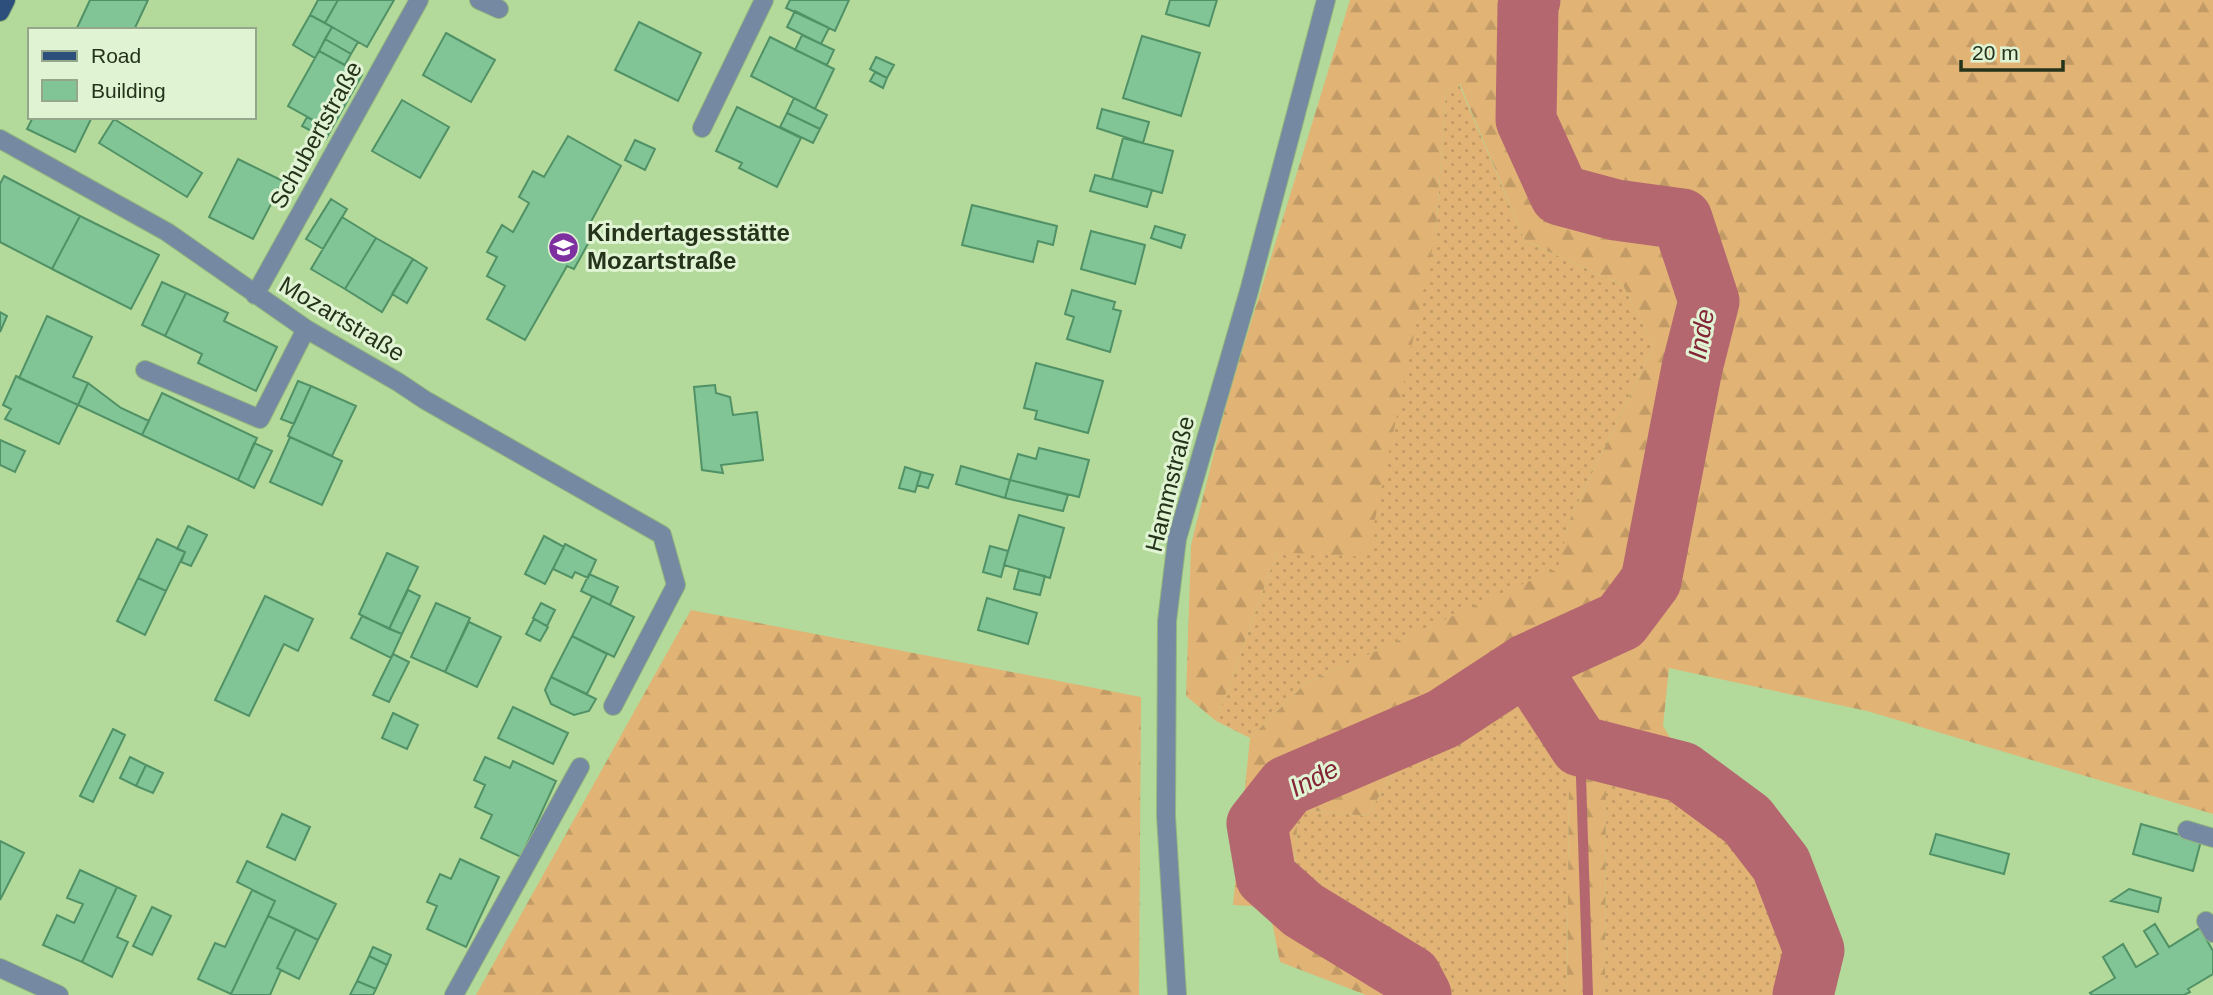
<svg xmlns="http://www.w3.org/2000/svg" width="2213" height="995" font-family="Helvetica,sans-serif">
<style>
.grass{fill:url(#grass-dots)}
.forest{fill:url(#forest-firs)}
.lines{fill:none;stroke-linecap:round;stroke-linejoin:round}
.stream{stroke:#b4676f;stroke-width:10}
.river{stroke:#b4676f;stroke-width:61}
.building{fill:#81c496;stroke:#509166;stroke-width:2}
.minor-casing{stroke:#94b57e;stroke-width:20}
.major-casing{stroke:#94b57e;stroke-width:20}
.minor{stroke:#7589a2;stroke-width:18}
.major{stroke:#2c507b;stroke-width:18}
.labels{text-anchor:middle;stroke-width:6;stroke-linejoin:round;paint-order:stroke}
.street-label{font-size:24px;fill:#24331a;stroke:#e0f4d4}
.poi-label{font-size:24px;font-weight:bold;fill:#24331a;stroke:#e0f4d4;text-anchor:start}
.water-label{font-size:26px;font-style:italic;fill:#832537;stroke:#e0f4d4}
</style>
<defs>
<pattern id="grass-dots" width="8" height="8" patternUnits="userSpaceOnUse" patternTransform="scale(1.75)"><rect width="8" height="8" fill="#e1b375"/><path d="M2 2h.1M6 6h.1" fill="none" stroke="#c19a65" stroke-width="1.8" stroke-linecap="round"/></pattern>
<pattern id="forest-firs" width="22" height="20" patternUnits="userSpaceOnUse" patternTransform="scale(1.75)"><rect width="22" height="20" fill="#e1b375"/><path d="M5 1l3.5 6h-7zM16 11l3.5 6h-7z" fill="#c19a65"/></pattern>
</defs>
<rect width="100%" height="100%" fill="#b3da9a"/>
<!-- grass -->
<path class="grass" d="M1459,84L1525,241L1623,285L1654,346L1570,519L1559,568L1306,683L1250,738L1216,721L1277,552L1436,231L1446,91Z
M1514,693L1538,737L1569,781L1567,995H1430L1388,939L1343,906L1295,865L1298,809L1367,816L1397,767L1484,717Z
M1669,774L1717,809L1769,868L1804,950L1795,995H1605L1606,776L1659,787Z"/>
<!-- forest -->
<path class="forest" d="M1350,0H2213V814L1867,711L1669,668L1663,726L1682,758L1659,787L1606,777L1605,995H1567L1569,782L1538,737L1514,694L1484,717L1397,767L1367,816L1298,809L1295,865L1343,906L1388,939L1430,995H1366L1280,962L1269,907L1233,905L1250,738L1306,683L1558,568L1570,519L1654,346L1623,285L1525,241L1460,84L1446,91L1436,231L1367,557L1277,552L1216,721L1186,696L1191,545L1228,397Z
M691,610L1141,697L1139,995H476Z"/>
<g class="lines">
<!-- stream -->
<path class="stream" d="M1580,746L1588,995"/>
<!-- river -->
<path class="river" d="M1527,664L1580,746L1682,772L1747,820L1781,864L1814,950L1803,995
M1421,995L1411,976L1303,910L1266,877L1257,824L1287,786L1443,719L1527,664L1621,621L1651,581L1692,368L1709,301L1682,219L1616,210L1560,195L1526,120L1528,6L1530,0"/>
</g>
<!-- building -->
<path class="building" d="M90,0H148L134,30H76Z
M318,0H338L325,23L310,15Z
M338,0H394L367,47L325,23Z
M790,0H849L835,31L786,8Z
M1170,0H1217L1209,26L1166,14Z
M795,11L829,28L821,44L787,27Z
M310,15L332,27L315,58L293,45Z
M639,22L701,53L678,101L615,70Z
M332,27L358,42L351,54L325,39Z
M446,33L495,60L471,102L423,75Z
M802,35L834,50L827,65L795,50Z
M1142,36L1200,53L1181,116L1123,98Z
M770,37L834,69L815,109L751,76Z
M325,39L351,54L345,65L319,51Z
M319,51L362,75L331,130L288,106Z
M876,57L894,65L887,78L870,69Z
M875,72L887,78L883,88L870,81Z
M794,98L827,115L820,129L787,113Z
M402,100L449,127L420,178L372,151Z
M737,107L801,138L777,187L739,168L742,163L716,151Z
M1102,109L1149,122L1143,143L1097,128Z
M787,113L820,129L813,143L780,127Z
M33,117H92L75,152L27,129Z
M307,117L331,130L326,139L302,126Z
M114,119L202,173L187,197L99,143Z
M568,136L621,166L587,229L594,233L574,269L567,266L525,340L487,319L505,286L487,276L497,257L487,252L502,225L513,232L529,203L519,197L533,171L544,177Z
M1123,138L1173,151L1162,193L1112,179Z
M635,140L655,149L645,170L625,160Z
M238,159L283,181L253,239L209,217Z
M1095,175L1152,190L1147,207L1090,191Z
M4,176L80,216L52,269L0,242V184Z
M331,199L347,209L323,249L306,239Z
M972,205L1057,226L1053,245L1038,241L1033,262L962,245Z
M80,216L159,255L131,309L52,269Z
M342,217L376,238L345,289L311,269Z
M1155,226L1185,235L1181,248L1151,238Z
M1091,231L1145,245L1135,284L1081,269Z
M376,238L413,259L382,312L345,289Z
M413,259L427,268L407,303L392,294Z
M162,282L186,293L165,336L142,325Z
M1072,290L1115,302L1113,309L1121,311L1110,352L1067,339L1074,317L1065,314Z
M186,293L228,313L224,321L277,347L256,391L198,363L202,354L165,336Z
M0,312L7,316L0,332Z
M47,316L92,337L73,377L88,383L78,405L19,378Z
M1036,363L1103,381L1088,433L1035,419L1037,411L1024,408Z
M16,376L78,405L59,444L5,419L11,409L3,405Z
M298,381L311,386L294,424L281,419Z
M88,383L121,408L149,421L142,435L78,405Z
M715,385L716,393L730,397L733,415L757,412L763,460L721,465L723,473L702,470L694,387Z
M311,386L356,406L332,456L288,436Z
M162,393L257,438L238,480L142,435Z
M290,437L342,461L322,505L270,482Z
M0,440L25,451L15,472L0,465Z
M254,443L272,451L254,488L238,480Z
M1039,448L1089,460L1079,497L1010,480L1018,454L1036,459Z
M961,466L1010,480L1005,498L956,484Z
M905,467L921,472L915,492L899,488Z
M921,472L933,475L928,488L917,485Z
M1010,480L1068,495L1063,511L1005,498Z
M1019,515L1064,528L1050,578L1004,565Z
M188,526L207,535L191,566L181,562L185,552L177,549Z
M544,536L564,547L545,584L525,574Z
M157,539L185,552L166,591L138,578Z
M565,544L596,560L588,578L575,572L572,578L553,569Z
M990,546L1008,551L1001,577L983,572Z
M387,553L418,567L389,629L359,614Z
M1019,570L1045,576L1040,595L1014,589Z
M589,574L618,587L610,605L581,591Z
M138,578L166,591L145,635L117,621Z
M408,590L420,596L402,634L389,629Z
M265,596L313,619L298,651L284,644L249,716L215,700Z
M592,596L634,617L614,657L572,636Z
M987,598L1037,613L1028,644L978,630Z
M436,603L470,618L445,672L411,657Z
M541,603L555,610L547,626L533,618Z
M362,616L402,634L391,658L351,638Z
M534,619L548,627L540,641L526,634Z
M469,622L501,637L477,687L445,672Z
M572,636L607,654L587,694L551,677Z
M393,654L409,662L389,702L373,695Z
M551,677L596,699L589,711L574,715L551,704L545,690Z
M513,707L568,733L553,764L498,738Z
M393,713L418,725L407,749L382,738Z
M113,729L125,735L93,802L80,796Z
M130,757L146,765L136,786L120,778Z
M485,757L510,768L513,761L556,781L521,857L481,838L492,815L475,807L485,785L474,780Z
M146,765L163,773L153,793L136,786Z
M282,814L310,827L295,860L267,847Z
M2141,824L2201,841L2193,871L2133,854Z
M1936,834L2009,854L2004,874L1930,854Z
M0,841L24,853L0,900Z
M460,859L499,877L466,947L427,929L437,906L427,902L440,874L451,879Z
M247,861L336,904L318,940L268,916L275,901L237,882Z
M80,870L117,887L82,962L43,945L57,915L74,923L83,904L67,898Z
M117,887L136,896L117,937L128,942L112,977L82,962Z
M2129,889L2161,898L2158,912L2111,901Z
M252,890L275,901L231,994L198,979L215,943L225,947Z
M152,907L171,916L152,955L133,946Z
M268,916L296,929L277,968L281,970L270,995H232L231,994Z
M2155,924L2169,947L2200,928L2213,951V974L2188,989L2190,992L2184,995H2092L2090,993L2115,978L2103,957L2123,944L2136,967L2158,954L2144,931Z
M296,929L318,940L299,979L277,968Z
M373,947L391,955L387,965L369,956Z
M369,956L387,965L376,989L357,981Z
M357,981L376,989L373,995H350Z"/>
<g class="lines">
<defs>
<path id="minor" d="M479,0L499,9
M702,128L764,0
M0,139L167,232L306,329L398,382L425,400L662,535L676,585L613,706
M255,295L419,0
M145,370L260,419L306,329
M2187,830L2213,838
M2206,921L2213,933
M0,968L59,995
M454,995L580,767
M1177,995L1166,816L1167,621L1177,539L1249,291L1326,0"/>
<path id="major" d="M0,12L6,0"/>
</defs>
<!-- minor casing -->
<use href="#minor" class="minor-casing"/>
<!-- major casing -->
<use href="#major" class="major-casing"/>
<!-- minor -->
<use href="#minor" class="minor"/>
<!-- major -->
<use href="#major" class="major"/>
</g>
<!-- icons -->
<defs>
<symbol id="school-disc" viewBox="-11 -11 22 22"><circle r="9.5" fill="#7e2fa0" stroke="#e0f4d4"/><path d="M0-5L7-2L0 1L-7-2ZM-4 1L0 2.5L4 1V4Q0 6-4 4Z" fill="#fff"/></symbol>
</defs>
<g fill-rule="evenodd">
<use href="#school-disc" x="546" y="230" width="35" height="35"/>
</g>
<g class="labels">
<!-- street labels -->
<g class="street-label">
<text transform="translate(316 135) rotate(-61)" y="8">Schubertstraße</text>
<text transform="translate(342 319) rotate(31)" y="8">Mozartstraße</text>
<text transform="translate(1170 484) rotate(-76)" y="8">Hammstraße</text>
</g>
<!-- poi labels -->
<g class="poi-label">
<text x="587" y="241">Kindertagesstätte<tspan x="587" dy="28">Mozartstraße</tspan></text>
</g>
<!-- water labels -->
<g class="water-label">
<text transform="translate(1701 334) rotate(-80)" y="9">Inde</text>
<text transform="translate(1314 778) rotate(-27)" y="9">Inde</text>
</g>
</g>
<!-- legend -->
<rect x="28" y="28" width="228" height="91" fill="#e0f4d4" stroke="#95a78a" stroke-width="2"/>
<rect x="42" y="51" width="35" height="10" fill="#2c507b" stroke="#95a78a" stroke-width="2"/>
<text x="91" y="63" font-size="21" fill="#24331a">Road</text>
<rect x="42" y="80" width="35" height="21" fill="#81c496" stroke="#95a78a" stroke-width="2"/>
<text x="91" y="98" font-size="21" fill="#24331a">Building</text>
<!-- scale -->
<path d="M1961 60v10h102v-10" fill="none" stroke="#24331a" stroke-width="3.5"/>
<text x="1972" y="60" font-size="21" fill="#24331a" stroke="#e0f4d4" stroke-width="5" paint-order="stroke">20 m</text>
</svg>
